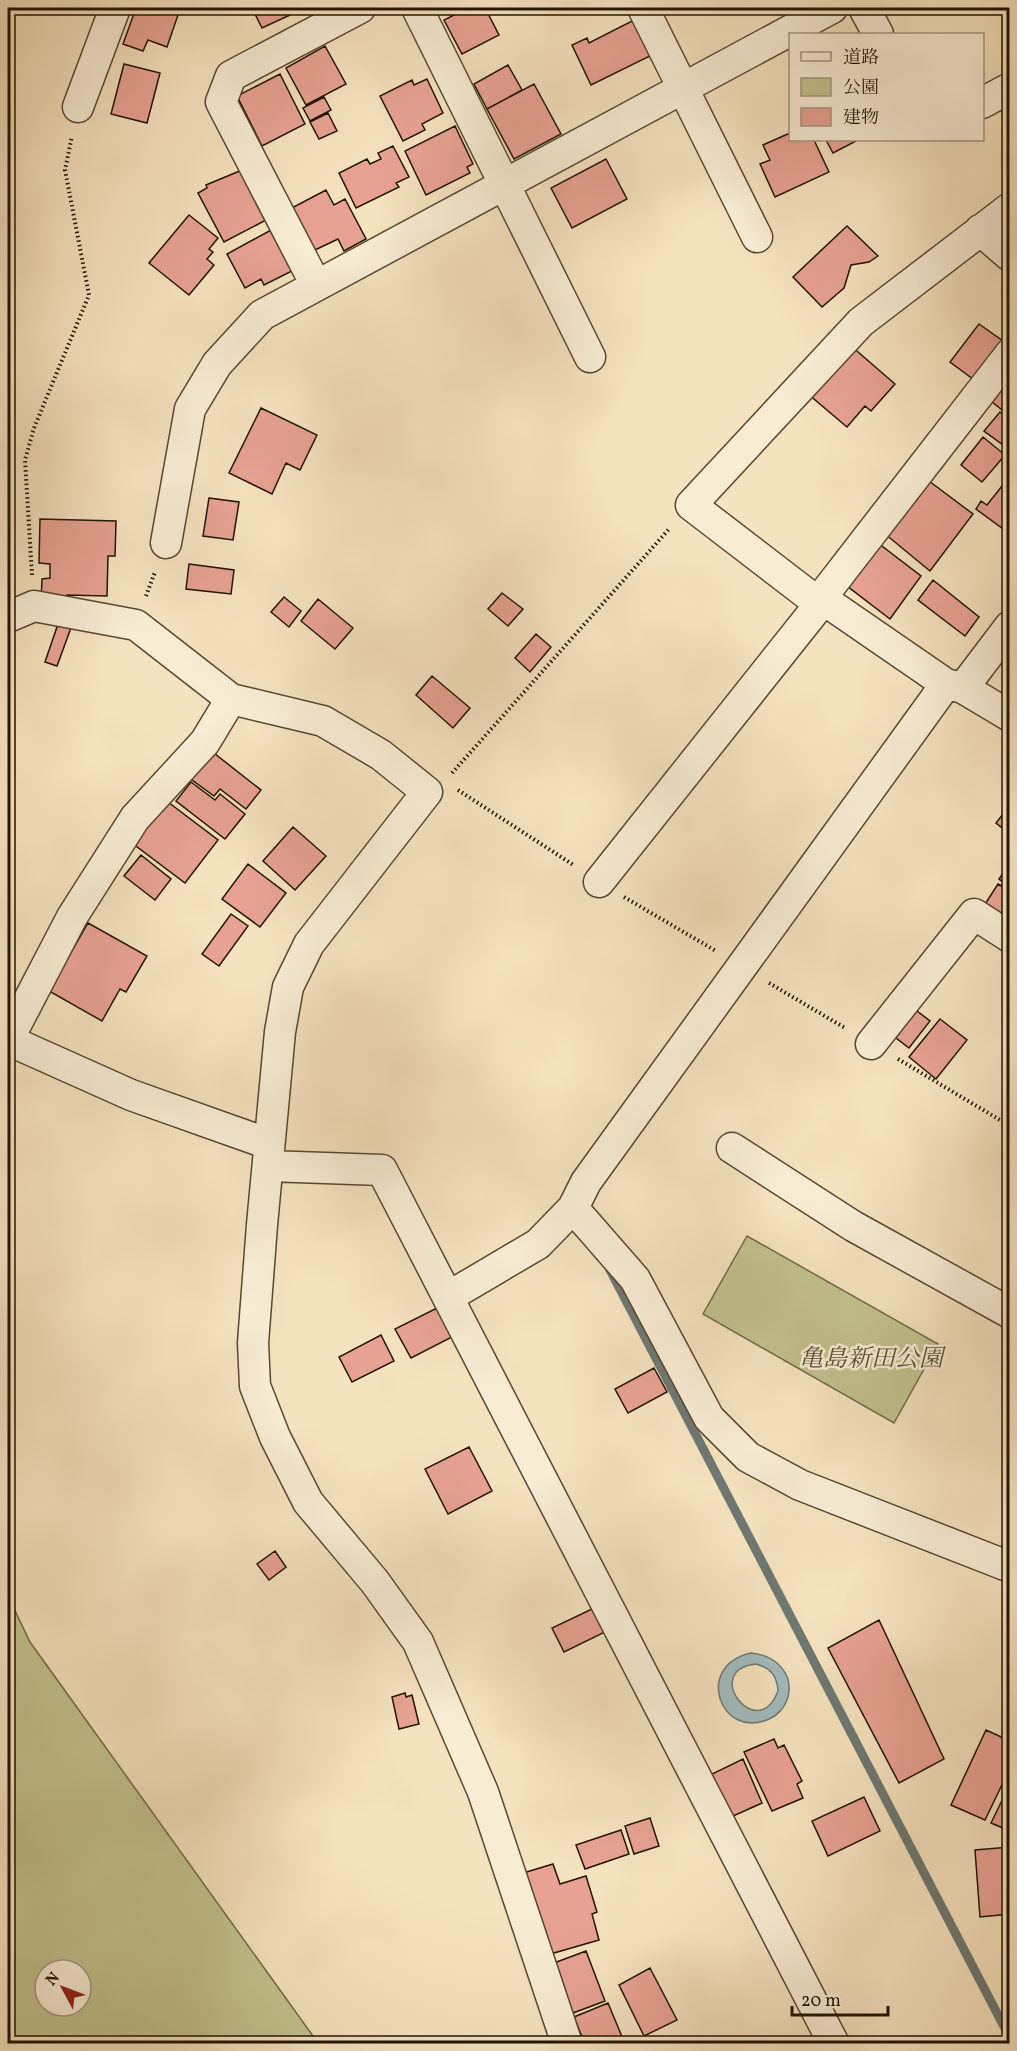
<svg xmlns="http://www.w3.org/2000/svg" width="1017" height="2051" font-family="Vollkorn,'Noto Serif JP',serif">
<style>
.green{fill:#c2c18e;stroke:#726a47;stroke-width:1.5;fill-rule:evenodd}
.water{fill:#a2bbbd;stroke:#6f7871;stroke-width:1.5;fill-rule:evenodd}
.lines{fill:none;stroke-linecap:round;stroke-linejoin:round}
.stream{stroke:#6f7871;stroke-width:9}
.building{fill:#e7a293;stroke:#221400;stroke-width:1.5}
.street-casing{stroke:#574830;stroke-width:33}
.path{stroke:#221400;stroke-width:4;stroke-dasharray:1.5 3;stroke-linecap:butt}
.street{stroke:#f8ecd5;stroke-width:30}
.labels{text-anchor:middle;stroke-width:5;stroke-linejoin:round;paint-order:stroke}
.park-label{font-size:24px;font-style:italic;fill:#5a5132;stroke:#f8ecd5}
</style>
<rect width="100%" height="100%" fill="#f5e2bf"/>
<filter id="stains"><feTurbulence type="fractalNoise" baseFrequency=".00333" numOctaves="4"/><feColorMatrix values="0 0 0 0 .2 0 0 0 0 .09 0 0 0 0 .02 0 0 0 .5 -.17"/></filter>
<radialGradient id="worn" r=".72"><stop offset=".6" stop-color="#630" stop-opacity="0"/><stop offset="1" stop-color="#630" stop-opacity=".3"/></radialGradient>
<!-- green -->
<path class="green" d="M747,1236L938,1344L894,1423L703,1314Z
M8,1596L30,1642L318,2043H8ZM45,1970H81V2006H45Z"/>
<!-- water -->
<path class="water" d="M751,1653C774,1655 796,1673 787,1700C784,1708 777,1716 769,1719C721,1741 693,1666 751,1653ZM756,1664C771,1668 777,1676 778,1691C758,1745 700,1670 756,1664Z"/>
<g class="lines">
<!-- stream -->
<path class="stream" d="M609,1268L1010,2038"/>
</g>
<!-- building -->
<path class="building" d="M136,8H161L178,15L167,47L148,40L143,51L123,44Z
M252,8H305L262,28Z
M468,8H485L499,35L462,54L444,20Z
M636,19L654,54L591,85L572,45L587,38L589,43Z
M325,46L346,84L306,105L286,68Z
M124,64L160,73L147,123L111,114Z
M508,65L522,90L487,109L474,84Z
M280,74L305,124L262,146L237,96Z
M427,79L443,113L422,124L425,130L403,141L380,96L412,80L414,85Z
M534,84L561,134L514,159L487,109Z
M324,97L331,110L310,121L303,108Z
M328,113L337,131L319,139L310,122Z
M455,126L473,164L467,167L470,173L426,195L405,151Z
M790,133V140H814L829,172L775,197L760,164L770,160L763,145Z
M826,140H856V141L833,153Z
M393,146L409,177L396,183L399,187L356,208L339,173L367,159L370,164L381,159L378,153Z
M606,159L627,199L572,228L551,188Z
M242,170L268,219L224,242L198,193L207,188L206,185Z
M326,190L334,205L345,199L366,239L344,251L338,239L315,250L303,228L288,210Z
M189,215L218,238L209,249L213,252L207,259L214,265L189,295L149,263Z
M847,226L878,256L869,262L851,265L844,288L822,307L793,277Z
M271,230L292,271L264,285L261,279L245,288L227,254Z
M979,324L1003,341L973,379L950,362Z
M850,345L895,384L871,411L865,406L847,427L808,394Z
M998,375L1010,383V416L983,395Z
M261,408L317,435L300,470L286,463L272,494L229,473Z
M1000,412L1010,420V450L984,431Z
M983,437L1005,455L982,482L961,465Z
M921,475L973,514L930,571L879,529Z
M1010,476V534L976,509L981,501L987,505Z
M209,498L239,502L233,540L203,536Z
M40,519L116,521L115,556H108L107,596L67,595L66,603L41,602L42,579L50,578V564L39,563Z
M878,543L921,576L890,619L847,586Z
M189,564L234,570L231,594L186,589Z
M933,580L979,617L965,636L918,600Z
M502,593L523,609L508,626L488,609Z
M284,597L301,611L289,627L271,612Z
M318,599L353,628L335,649L301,621Z
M59,621L72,625L57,666L45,662Z
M536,634L551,647L530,672L515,658Z
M432,676L470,708L453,728L416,695Z
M210,750L261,790L246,809L220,789L214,796L188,777Z
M191,782L215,800L220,794L245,814L225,839L176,801Z
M164,799L218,840L185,883L132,843Z
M1010,805V834L996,823Z
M293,827L326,856L295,890L263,861Z
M141,855L171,879L155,900L124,876Z
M1010,863V887L999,879Z
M248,864L286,893L260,927L222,899Z
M998,884L1010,891V935L978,915Z
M231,914L248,926L219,966L202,954Z
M88,923L147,956L126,992L120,989L102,1021L49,991Z
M908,1004L930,1021L909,1048L887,1031Z
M940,1019L967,1040L936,1079L909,1057Z
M437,1308L452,1337L411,1358L395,1329Z
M381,1335L394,1361L352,1382L339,1357Z
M654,1368L667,1392L628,1413L615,1389Z
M469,1447L492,1491L448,1514L425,1469Z
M275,1551L286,1567L269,1580L257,1564Z
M594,1608L605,1632L564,1652L552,1628Z
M879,1620L944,1759L899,1783L828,1648Z
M405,1693L406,1697L412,1695L419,1724L399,1729L392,1697Z
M986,1730L1010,1741V1768L985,1820L951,1805Z
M774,1739L778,1748L784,1745L802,1781L797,1784L803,1798L772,1811L744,1752Z
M743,1759L762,1803L731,1817L712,1774Z
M1010,1784V1831L991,1823Z
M864,1797L880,1831L828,1856L812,1821Z
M650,1818L659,1846L634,1854L625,1826Z
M621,1830L629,1854L585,1869L576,1845Z
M1010,1847V1914L980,1917L975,1850Z
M553,1864L560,1884L586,1876L597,1912L592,1914L599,1940L547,1955L520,1874Z
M586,1951L605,2001L573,2013L570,2006L565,2008L554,1963Z
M650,1968L677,2020L644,2036L619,1985Z
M608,2003L625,2044H585L574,2017Z"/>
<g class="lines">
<defs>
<path id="street" d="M417,8L590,357
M643,8L757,237
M864,8L878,34
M982,103L1010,88
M78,107L115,8
M980,230L1010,256
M316,285L221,102L231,76L360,8
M166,543L190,409L217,364L262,315L832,8
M821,598L946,684L963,688L1010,716
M820,604L691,505L861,322L1010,208
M8,617L34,606L136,625L231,699
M963,688L1010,626
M599,882L820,604L821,598L1010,354
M871,1044L974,914L1010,937
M269,1144L131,1095L8,1040L72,917L135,818L205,742L231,699L323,721L381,755L427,792L309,944L288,987L280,1032L262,1225L253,1343L255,1386L275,1437L308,1502L375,1582L418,1642L483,1792L567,2044
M732,1148L853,1226L1010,1313
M268,1166L382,1170L834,2044
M573,1208L635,1279L709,1418L748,1457L800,1485L1010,1567
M448,1297L538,1244L573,1208L586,1182L946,684"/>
</defs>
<!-- street casing -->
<use href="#street" class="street-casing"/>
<!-- path -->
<path class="path" d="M32,575L25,460L34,428L89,295L65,170L72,136
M146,596L155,572
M452,773L670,528
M458,790L575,866
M624,897L716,951
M769,983L845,1028
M898,1059L1010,1126"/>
<!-- street -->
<use href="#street" class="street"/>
</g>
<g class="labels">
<!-- park labels -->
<g class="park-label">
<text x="871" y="1366">亀島新田公園</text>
</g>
</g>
<!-- margin -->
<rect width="1017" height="2051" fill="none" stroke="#f5e2bf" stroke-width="30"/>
<rect x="9" y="9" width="999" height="2033" fill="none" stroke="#221400" stroke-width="3"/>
<rect x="15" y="15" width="987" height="2021" fill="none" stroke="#221400" stroke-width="1.5"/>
<!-- legend -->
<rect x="789" y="33" width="195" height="108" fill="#f8ecd5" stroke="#a29680" stroke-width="1.5"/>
<rect x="801" y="52" width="30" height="9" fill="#f8ecd5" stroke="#a29680" stroke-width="1.5"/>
<text x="843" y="63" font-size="18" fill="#221400">道路</text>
<rect x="801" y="78" width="30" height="18" fill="#c2c18e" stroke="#a29680" stroke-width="1.5"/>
<text x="843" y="93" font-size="18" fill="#221400">公園</text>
<rect x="801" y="108" width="30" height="18" fill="#e7a293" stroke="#a29680" stroke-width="1.5"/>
<text x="843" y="123" font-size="18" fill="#221400">建物</text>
<!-- north arrow -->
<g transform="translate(63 1988) rotate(311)"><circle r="28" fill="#f8ecd5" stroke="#a29680" stroke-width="1.5"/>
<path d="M0-4.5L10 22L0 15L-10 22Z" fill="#8f2418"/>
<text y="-9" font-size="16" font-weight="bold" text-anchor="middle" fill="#221400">N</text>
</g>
<!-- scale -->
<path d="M792 2006v9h96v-9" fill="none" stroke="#221400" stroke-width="3"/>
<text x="801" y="2006" font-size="18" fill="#221400" stroke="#f8ecd5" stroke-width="4.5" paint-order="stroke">20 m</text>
<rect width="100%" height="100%" filter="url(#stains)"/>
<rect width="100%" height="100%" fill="url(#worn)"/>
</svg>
